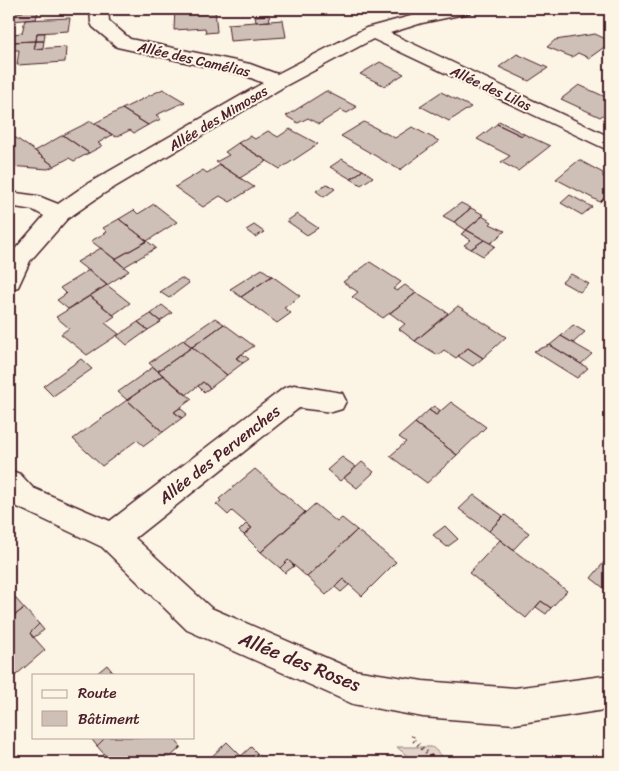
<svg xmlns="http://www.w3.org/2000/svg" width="619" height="771" font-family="Sriracha,sans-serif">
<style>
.green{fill:#e2d5ca;stroke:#967a7a}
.building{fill:#cfc0b7;stroke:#4a1f2b}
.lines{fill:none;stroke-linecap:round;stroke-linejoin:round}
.minor-casing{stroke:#4a1f2b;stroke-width:3}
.path{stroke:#4a1f2b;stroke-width:4;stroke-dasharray:1 4.5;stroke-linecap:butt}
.minor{fill:#fcf5e5;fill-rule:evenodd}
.labels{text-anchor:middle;stroke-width:4;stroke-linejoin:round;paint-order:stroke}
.far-street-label{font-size:14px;fill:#4a1f2b;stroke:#fcf5e5}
.street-label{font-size:16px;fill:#4a1f2b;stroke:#fcf5e5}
.near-street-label{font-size:19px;fill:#4a1f2b;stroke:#fcf5e5}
</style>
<rect width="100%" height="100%" fill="#fcf5e5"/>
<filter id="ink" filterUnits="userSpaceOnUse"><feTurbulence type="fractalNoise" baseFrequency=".02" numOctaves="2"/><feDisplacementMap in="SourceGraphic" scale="10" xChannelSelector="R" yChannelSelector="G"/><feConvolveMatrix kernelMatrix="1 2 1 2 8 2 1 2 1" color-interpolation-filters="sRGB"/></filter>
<g filter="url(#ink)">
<!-- green -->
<path class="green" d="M432,747L449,762H414L397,747Z"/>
<!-- building -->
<path class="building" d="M23,9H58L57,11L38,12L36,19L11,21L13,13L23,12Z
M175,9H215L217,32L206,33L205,28L174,30Z
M269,15L270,21L256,22L255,16Z
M70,18L68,31L37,33L36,41L11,42L12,34L22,33L25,20Z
M283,20L286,37L230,41L228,24Z
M37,33H45L44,41H36Z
M595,34L610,41V43L589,58L578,53L572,57L547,47L555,40Z
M36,41L34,49L66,47L65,62L17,65L19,50H9L11,42Z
M36,41H44L43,48L34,49Z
M517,54L548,68L529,81L499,67Z
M380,62L404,74L385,86L360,74Z
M579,85L610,99V110L600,117L561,99Z
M163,89L185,102L156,115L161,119L148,125L122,109Z
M326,91L357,107L347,113L341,110L319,124L308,118L298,123L286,116Z
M441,92L471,107L449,121L420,106Z
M122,109L148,125L134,133L130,130L116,137L95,123Z
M91,121L112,135L98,143L102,146L89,153L63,135Z
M499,121L524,134L522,136L497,124Z
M364,122L395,138L412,127L439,141L400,170L341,136Z
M497,124L522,136L524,134L550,146L518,171L501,162L510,156L477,139Z
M290,129L318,144L280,169L238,143L250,136L255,139L268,131L278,137Z
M63,135L89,153L74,161L69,158L54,166L35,151Z
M13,136L35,151L54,166L48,169L9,166V138Z
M238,143L267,161L240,178L216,162L229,155L225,152Z
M342,159L350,164L363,170L351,179L330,167Z
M579,160L603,173V177L610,181V192L600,202L556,179Z
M220,165L254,187L230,202L220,196L203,207L175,187L203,170L207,173Z
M363,170L373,177L361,185L351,179Z
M327,184L335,189L324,197L316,191Z
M570,195L592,207L582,215L561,203Z
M461,203L471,208L454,222L443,216Z
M154,204L177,222L147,241L119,219L134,210L138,214Z
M471,208L484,215L466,230L454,222Z
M297,214L318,228L307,235L287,221Z
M482,216L492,222L490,224L505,231L491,243L466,230Z
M119,219L147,241L115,259L91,241L107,232L103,228Z
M254,225L264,232L255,237L246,230Z
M467,230L484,240L471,249L464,245L471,240L461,234Z
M484,240L495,246L483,256L471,249Z
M147,241L156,248L124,267L115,259Z
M101,248L129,271L107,285L77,262Z
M370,262L401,282L393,289L397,291L405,285L416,293L383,318L352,297L358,292L343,282Z
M262,269L272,276L241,297L230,289Z
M89,270L107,285L68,309L57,300L66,294L60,288Z
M571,274L589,284L580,292L562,282Z
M272,276L300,296L284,308L291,313L277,323L241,297Z
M181,278L189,283L169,298L160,292Z
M107,285L130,303L113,315L90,296Z
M416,293L448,313L415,341L399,329L405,324L390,313Z
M90,296L115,316L105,323L119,334L87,355L61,334L69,328L56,317Z
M162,305L172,313L160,321L151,314Z
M458,306L506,337L483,358L468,348L456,358L444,350L438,355L415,341Z
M151,314L161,322L148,330L138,322Z
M215,318L224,324L192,347L183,340Z
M138,322L148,330L127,345L117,336Z
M224,324L254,346L236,358L243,363L227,375L192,347Z
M573,325L585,332L573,343L561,336Z
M561,336L573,343L592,354L581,364L550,345Z
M183,340L192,347L158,371L149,363Z
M550,345L581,364L588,368L577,378L534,351Z
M192,347L227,375L210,388L203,382L186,395L158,371Z
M468,348L483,358L473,366L458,356Z
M242,354L249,359L243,363L236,358Z
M81,359L92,369L53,396L43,386Z
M153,367L163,375L127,400L118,392Z
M163,375L192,399L174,412L182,418L163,432L127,400Z
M203,382L210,388L204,392L198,386Z
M127,400L163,432L144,446L137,440L102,466L73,439Z
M451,402L486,427L457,455L415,423L429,410L436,415Z
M434,406L441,411L436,415L429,410Z
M180,408L187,414L182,418L174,412Z
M415,423L457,455L427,483L390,456L406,442L399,437Z
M342,457L356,467L340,481L327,470Z
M362,462L374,472L357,488L344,478Z
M255,469L305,512L261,552L244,535L252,528L232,511L228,515L216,504L221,501L219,499Z
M474,495L503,516L489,531L459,509Z
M315,504L337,522L342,518L357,530L307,577L288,560L280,568L261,552Z
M505,515L529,533L513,550L489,531Z
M246,524L252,528L244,535L239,531Z
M445,526L458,539L447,547L433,535Z
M357,530L396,562L362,596L343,579L326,595L307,577Z
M500,540L567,591L551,608L541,601L526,618L469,573Z
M610,555V593L591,578Z
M288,560L294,566L285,573L280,568Z
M343,579L349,585L341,592L335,587Z
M9,591L24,608L9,620Z
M541,601L551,608L546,614L536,607Z
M24,608L39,624L30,633L45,650L9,681V620Z
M39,624L44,630L33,638L30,633Z
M107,665L115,675H95Z
M90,737H106L97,746Z
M106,737H173L181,747L165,762H111L97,746Z
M227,742L247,762H206Z
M251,747L257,753L247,762L241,756Z
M257,753L265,762H248Z"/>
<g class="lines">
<defs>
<path id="minor" d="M90,9H108L109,21L130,39L250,64L277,74L366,28L437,9H472L469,13L422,23L390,33L610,137V151L373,39L285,86L103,194L67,219L30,261L18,287L9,290V256L44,216L33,210L9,206V192L38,196L58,204L87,184L263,83L244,75L117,47L93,27L91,23Z
M294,385L342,393L346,401L342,409L332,412L299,408L135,538L211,608L354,670L423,681L515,688L610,675V709L515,724L423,717L353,704L187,630L102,547L9,503V470L20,474L33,488L110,521L284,388Z"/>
</defs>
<!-- minor casing -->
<use href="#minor" class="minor-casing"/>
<!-- path -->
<path class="path" d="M413,736L412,739L437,762"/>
<!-- minor -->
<use href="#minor" class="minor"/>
</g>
</g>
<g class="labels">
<!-- far-street labels -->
<g class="far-street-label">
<text transform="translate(194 59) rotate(13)" y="5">Allée des Camélias</text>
<text transform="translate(491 88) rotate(25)" y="5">Allée des Lilas</text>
<text transform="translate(218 118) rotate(-31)" y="5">Allée des Mimosas</text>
</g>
<!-- street labels -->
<g class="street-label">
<text transform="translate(219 454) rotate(-38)" y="6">Allée des Pervenches</text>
</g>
<!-- near-street labels -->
<g class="near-street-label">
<text transform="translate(300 661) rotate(22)" y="7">Allée des Roses</text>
</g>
</g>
<!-- margin -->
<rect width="619" height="771" fill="none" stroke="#fcf5e5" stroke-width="30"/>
<rect x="15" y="15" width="589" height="741" fill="none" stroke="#4a1f2b" stroke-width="2" filter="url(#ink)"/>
<!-- legend -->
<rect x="32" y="674" width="162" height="65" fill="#fcf5e5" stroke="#b59f9b"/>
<rect x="42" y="690" width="25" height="8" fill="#fcf5e5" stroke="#b59f9b"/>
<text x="78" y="698" font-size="15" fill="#4a1f2b">Route</text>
<rect x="42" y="711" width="25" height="15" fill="#cfc0b7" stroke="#b59f9b"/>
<text x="78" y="724" font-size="15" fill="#4a1f2b">Bâtiment</text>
</svg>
